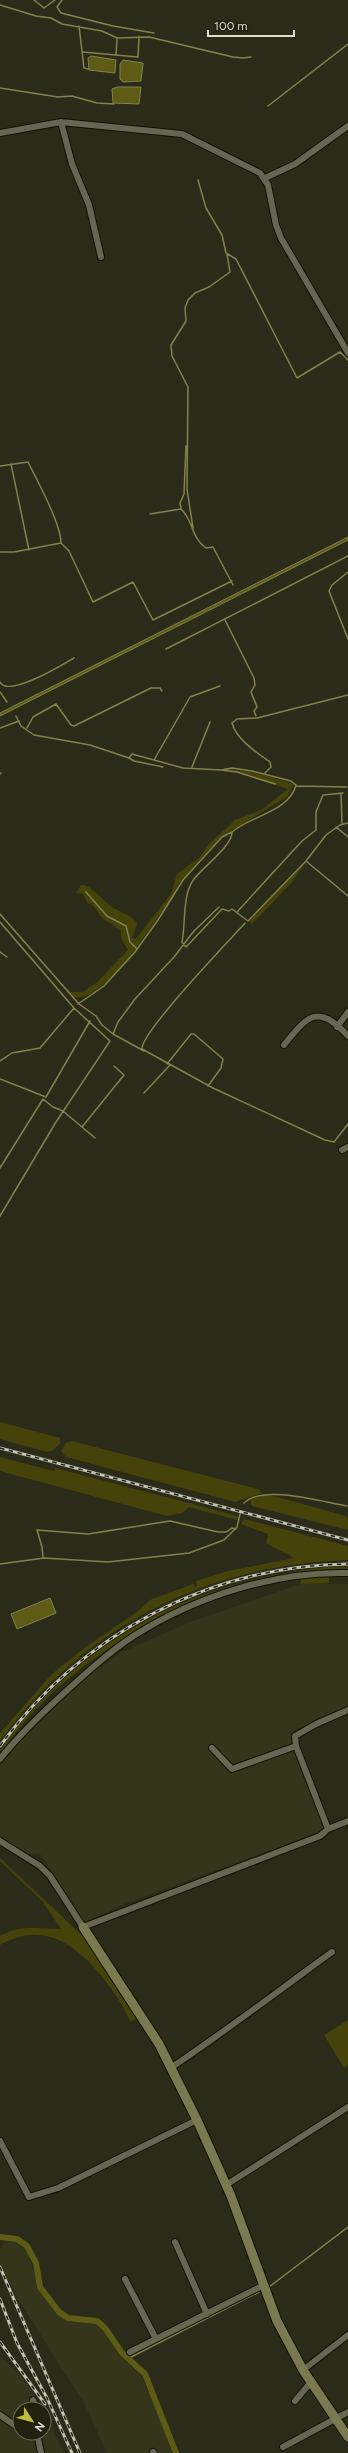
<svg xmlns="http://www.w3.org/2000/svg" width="348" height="2453" font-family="Figtree,sans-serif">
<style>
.built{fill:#35351b}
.green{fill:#45430a}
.water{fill:#5d5b14;stroke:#83824d}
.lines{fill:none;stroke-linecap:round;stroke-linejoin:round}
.stream{stroke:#83824d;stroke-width:1.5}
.canal{stroke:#5d5b14;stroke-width:6}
.street-casing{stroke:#141303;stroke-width:8}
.secondary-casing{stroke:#141303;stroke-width:11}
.street{stroke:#666652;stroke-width:6}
.secondary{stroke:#7a7950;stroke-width:9}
.rail-casing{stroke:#c2c2b5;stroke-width:3}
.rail{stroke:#22210f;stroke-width:1.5;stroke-dasharray:4.5;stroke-linecap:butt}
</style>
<rect width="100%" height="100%" fill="#2b2b19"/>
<!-- built -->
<path class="built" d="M300,1584H348V1706L295,1730L290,1737L325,1824L324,1829L320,1832L127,1903L85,1922L82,1921L40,1854H25L0,1837V1766L17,1741L37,1722L89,1676L120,1653L190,1622Z
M6,2239L18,2243L28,2253L39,2290L57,2313L68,2321L91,2323L100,2326L118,2354L141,2376L156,2407L172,2453H107L84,2403L21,2304L0,2265V2249Z
M0,2356L22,2377L43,2409H20V2433H44V2411L64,2453H0Z"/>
<!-- green -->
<path class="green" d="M225,769L253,772L294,784L287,797L221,837L179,883L169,902L136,948L131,942L126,926L107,915L84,891L107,916L125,926L130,943L136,949C126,962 92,1003 75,997C70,995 65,987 61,984L71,992H83L96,983L128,950L121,938V930L103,919L91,903L88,904L83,894L76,893L81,885C91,884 103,901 112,907C119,912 135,916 137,924L132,938L136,939L171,894L177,874L200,857L208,845L235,820L261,810L288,789L237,771L222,770Z
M306,862L293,881L252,924L249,921Z
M0,1422L60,1438V1444L52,1451L47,1452L0,1439Z
M72,1441L258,1489L262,1493L235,1502L66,1457L61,1451L66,1443Z
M0,1457L54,1471L55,1468L238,1516L237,1520L189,1507L182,1513L167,1516L0,1471Z
M266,1494L346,1516L348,1519V1530L252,1506L250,1500Z
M244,1519L348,1546V1560C206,1565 85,1626 0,1741V1733L52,1674L87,1646L137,1612L150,1600L193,1584L195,1587L197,1586L196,1581L228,1571L294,1558L266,1543L268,1534L241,1524Z
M329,1567H348V1569C254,1569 173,1602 98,1656C60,1683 26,1715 0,1754C0,1744 27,1716 34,1708C116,1621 211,1579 329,1567Z
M329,1575V1583L300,1584L302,1578Z
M0,1858L88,1941L138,2018L130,2022C125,2007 113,1991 103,1978C76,1944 43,1920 0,1945V1936C20,1924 39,1929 61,1929L42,1901L0,1861Z
M348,2020V2065L344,2068L324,2035Z"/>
<!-- water -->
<path class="water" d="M91,56L116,60L115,73L89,70L88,58Z
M123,60L143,63L141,81L123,82L120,79V64Z
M117,87H141L139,104L113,103L112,89Z
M348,537V540L0,716V713Z
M50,1598L56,1613L17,1629L11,1614Z"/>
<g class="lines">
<!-- stream -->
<path class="stream" d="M34,0L44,8L55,0
M62,0L57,7L61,13L113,26L154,33
M0,5L36,16L51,18L62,24L102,31L117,38L149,37L233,57L243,58L251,57
M79,26L84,68L88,69
M82,52L138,57L139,37
M116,55L117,38
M0,88L58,97L72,96L97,103L114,104
M268,106L348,44
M198,180L206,208L222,235L226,253L236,259L297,378L340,352L348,360
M11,464L29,550
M0,466L28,462C37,480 61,524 61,543
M181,508L180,503L184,494L186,446
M150,514L181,509C194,521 191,538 206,548L213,547L233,585
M193,528L187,489L188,387L172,356L171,345L186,321L185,308L188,300L195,293L209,287L230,272L227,254
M0,552H14L61,543L69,551L93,602L133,582L153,620L232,581
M348,572L332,585L329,591L348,639
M225,620L254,678L255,685L251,692L257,707L254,711L256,716
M166,649L348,556
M0,682C8,698 62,665 74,658
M0,692L7,702
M16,716L21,726L34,735L90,745L129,758L132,754L183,768L221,770L232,768L252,771L291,781L296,785C289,812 250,816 232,832C233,845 203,867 194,879C182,895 186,922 182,942L186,947L222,909L229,911L232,909L248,921L306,861L326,835L340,825L348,823
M0,728L19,721
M27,728L33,717L56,704L71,725L74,726L151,688H160L162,691
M129,758L134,761L163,767
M154,760L190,697L220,686
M192,767L210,722
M221,770L237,772L275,784
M265,773L271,767L270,762C257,753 236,739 232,723L237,719L257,718L348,695
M0,774L1,773
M296,786L347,787
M341,793L342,823
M336,827L348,837
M306,861L348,896
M86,892L107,916L126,926L130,942L137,949
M237,912L302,841L316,830V812L323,795L343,793
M0,914L79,1004L96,1016L102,1025L113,1034L144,1051
M0,922L74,1008L110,1041L56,1122L0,1216
M245,923C229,941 141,1032 142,1049L213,1088L325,1140L334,1142L348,1124
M0,952L7,957
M78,1004L104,986L135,952L158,920L183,880L222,837L232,832
M113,1034L118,1022L135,999L174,957L194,931L219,907
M0,1061L12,1053L40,1048L74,1008
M167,1064L191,1034H194L223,1059L221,1068L208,1086
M0,1079L46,1097L90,1021
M144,1093L170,1065
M43,1099L53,1107L63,1111L95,1138
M82,1127L124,1075L114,1066
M0,1168L43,1099
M244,1503C262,1484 323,1502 347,1506
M43,1557L42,1547L37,1530L88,1534L170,1521L218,1532H226L232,1528L236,1529
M0,1564L44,1558L108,1562L189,1553L224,1540L237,1527L240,1514
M269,2287L348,2227
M129,2358L259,2292"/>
<!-- canal -->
<path class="canal" d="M0,2237L17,2239L27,2246L36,2263L40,2287L59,2312L68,2318L97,2321L105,2328L122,2353L145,2374L176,2453"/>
<defs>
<path id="street" d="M61,122L72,164L89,205L101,257
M0,133L61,122L182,134L260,173L268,185L276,225L281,238L348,353
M265,178L295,164L348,126
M337,1027L348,1012
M284,1045C307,1017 317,1002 348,1036
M342,1150L348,1147
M212,1748L232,1769L296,1746
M0,1759C19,1735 40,1715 63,1694C86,1673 109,1652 135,1635C197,1596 276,1571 348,1573
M328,1829L296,1746L295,1736L316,1724L348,1710
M0,1841L40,1866L50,1876L83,1927L320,1836L328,1829L348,1821
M172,2067C226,2031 278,1991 332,1952
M0,2141L29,2197L58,2188L197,2120
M226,2185L348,2107
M175,2242L207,2314
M125,2279L156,2339
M130,2352L262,2286
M303,2370L348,2335
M33,2400L36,2409
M295,2401L311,2382
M0,2415L20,2429
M26,2433L38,2438
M39,2433L38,2438L41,2453
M283,2447L348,2412
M153,2452L154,2453"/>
<path id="secondary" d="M83,1927L159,2044L197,2120L231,2196L277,2321L303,2370L348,2437"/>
</defs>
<!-- street casing -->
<use href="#street" class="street-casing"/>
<!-- secondary casing -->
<use href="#secondary" class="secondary-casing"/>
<!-- street -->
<use href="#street" class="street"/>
<!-- secondary -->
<use href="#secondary" class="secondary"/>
<defs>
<path id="rail" d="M0,1448L348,1540
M0,1746C82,1634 209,1566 348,1564
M0,2267L80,2453
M0,2299L17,2343L47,2398L72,2453
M0,2342L45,2404"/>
</defs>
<!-- rail casing -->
<use href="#rail" class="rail-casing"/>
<!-- rail -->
<use href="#rail" class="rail"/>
</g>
<!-- north arrow -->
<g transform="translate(32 2421) rotate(126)"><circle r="19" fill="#22210f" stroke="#6d6c5d"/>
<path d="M0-3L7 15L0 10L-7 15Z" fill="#c2bd3f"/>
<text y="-6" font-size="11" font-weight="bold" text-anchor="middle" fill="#ddddd1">N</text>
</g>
<!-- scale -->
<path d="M208 30v6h86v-6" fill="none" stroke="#ddddd1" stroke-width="2"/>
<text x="214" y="30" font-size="12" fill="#ddddd1" stroke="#22210f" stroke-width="3" paint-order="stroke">100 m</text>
</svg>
